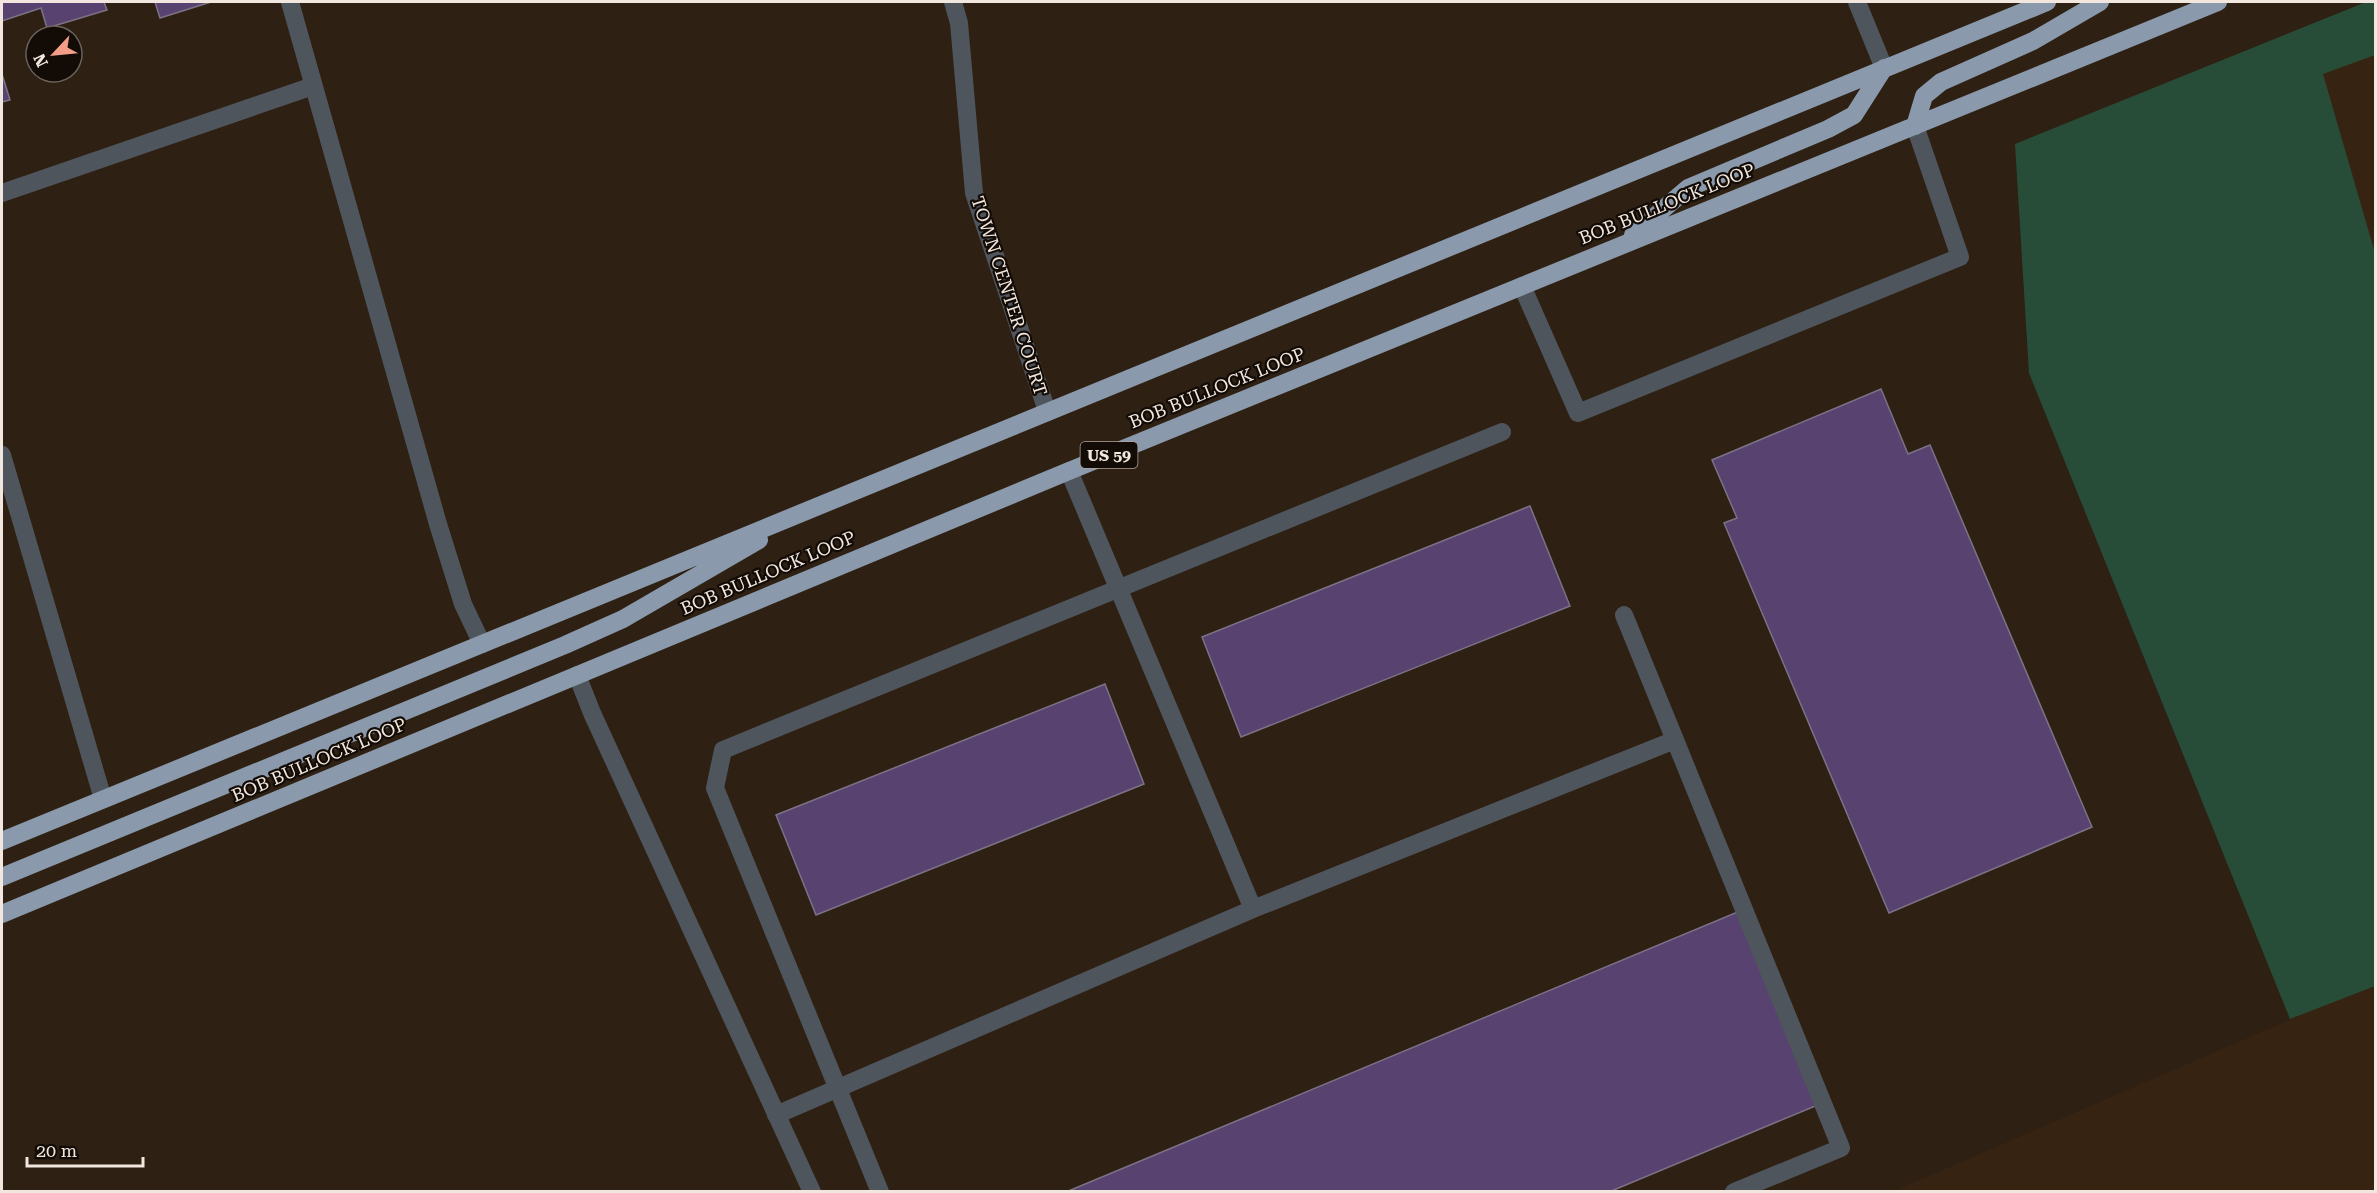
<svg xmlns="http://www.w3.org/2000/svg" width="2377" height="1193" font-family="'Roboto Serif',serif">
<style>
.built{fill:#372311}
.green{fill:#274d39}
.building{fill:#584270;stroke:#7b7286;stroke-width:1.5}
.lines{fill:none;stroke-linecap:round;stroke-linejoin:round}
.lane{stroke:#4f555c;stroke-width:18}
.street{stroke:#4f555c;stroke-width:18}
.highway{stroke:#8a9aac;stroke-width:18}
.labels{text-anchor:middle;stroke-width:4.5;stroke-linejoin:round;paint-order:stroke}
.shield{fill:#120b06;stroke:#aea59d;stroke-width:1.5}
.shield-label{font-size:16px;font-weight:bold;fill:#f1e7de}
.street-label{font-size:18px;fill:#f1e7de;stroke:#120b06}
</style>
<rect width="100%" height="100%" fill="#2e2013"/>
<!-- built -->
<path class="built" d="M2366,2H2375V1191L1892,1192L2312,1010L2015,144Z"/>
<!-- green -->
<path class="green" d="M2366,2H2375V55L2323,74L2375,253V986L2290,1019L2029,373L2015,144Z"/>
<!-- building -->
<path class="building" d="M2,2H104L107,10L47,28L41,8L2,21Z
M155,2H211L160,18Z
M2,74L10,100L2,102Z
M1881,389L1908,454L1930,445L2092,827L1889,913L1724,523L1737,518L1712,460Z
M1530,506L1570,606L1241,737L1202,637Z
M1105,684L1144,784L816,915L776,815Z
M1740,911L1820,1104L1609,1192H1066Z"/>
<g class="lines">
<!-- lane -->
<path class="lane" d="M290,2L438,524L463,604L482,644
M2,193L313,86
M1522,286L1578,413L1960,257L1915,126
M2,455L103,799
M1069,471L1253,909
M1624,615L1675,740
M577,675L592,713L812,1192
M776,1115L1253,909L1675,740L1841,1148L1734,1192
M880,1192L715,788L723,750L1502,432"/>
<!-- street -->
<path class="street" d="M953,2L959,23L974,193L1047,411
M1857,2L1884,68"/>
<!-- highway -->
<path class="highway" d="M1915,126L1924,96L1941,82L2033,41L2100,2
M1633,235L1688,188L1828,129L1854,115L1884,68
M2,841L2047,2
M2,877L565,645L623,619L759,540
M2,914L1069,471L2218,2"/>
</g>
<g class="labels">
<!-- shield labels -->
<rect class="shield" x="1080.5" y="442" width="57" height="26" rx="4.5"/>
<g class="shield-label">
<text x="1109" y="461">US 59</text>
</g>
<!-- street labels -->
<g class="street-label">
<text transform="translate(1667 204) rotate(-22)" y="6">BOB BULLOCK LOOP</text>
<text transform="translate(1009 296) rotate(72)" y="6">TOWN CENTER COURT</text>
<text transform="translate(1217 388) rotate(-22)" y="6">BOB BULLOCK LOOP</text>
<text transform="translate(768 573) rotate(-23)" y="6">BOB BULLOCK LOOP</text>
<text transform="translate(319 760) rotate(-23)" y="6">BOB BULLOCK LOOP</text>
</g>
</g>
<!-- border -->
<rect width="2377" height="1193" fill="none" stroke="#f1e7de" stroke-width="6"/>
<!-- north arrow -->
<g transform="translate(54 54) rotate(244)"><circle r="28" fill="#120b06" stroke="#6b635c" stroke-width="1.5"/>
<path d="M0-4.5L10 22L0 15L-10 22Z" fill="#f49e8a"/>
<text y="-9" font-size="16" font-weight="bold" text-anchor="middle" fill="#f1e7de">N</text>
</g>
<!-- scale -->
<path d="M27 1157v9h116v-9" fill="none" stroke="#f1e7de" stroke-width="3"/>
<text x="36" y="1157" font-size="18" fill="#f1e7de" stroke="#120b06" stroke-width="4.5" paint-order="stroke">20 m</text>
</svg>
